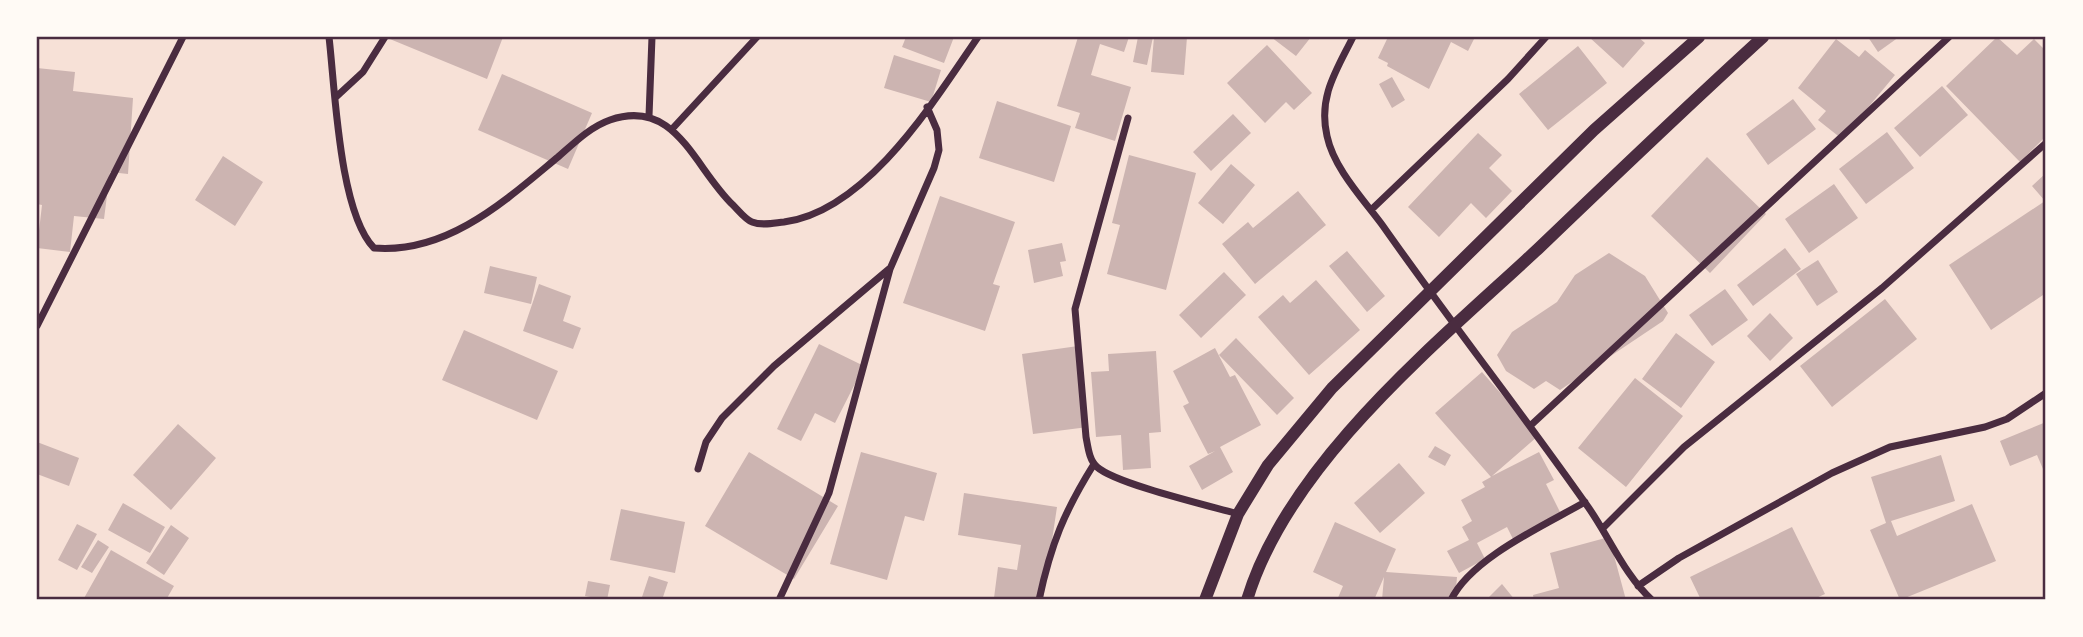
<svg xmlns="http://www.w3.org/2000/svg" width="2083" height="637" font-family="'Asap Condensed',sans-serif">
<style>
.building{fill:#ccb4b1}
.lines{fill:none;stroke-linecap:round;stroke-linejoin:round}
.minor{stroke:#4a2c40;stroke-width:7}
.tertiary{stroke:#4a2c40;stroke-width:12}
.neatline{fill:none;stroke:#4a2c40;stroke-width:2.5}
</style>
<rect width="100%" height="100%" fill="#f7e1d7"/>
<!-- building -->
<path class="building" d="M385,37H503L487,79Z
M906,37H954L944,63L902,47Z
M1078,37H1129L1124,52L1100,44L1091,75L1131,87L1115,141L1075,128L1080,113L1057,106Z
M1138,37H1153L1147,65L1133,62Z
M1154,37H1187L1184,75L1151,72Z
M1271,37H1311L1296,56Z
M1388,37H1475L1468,51L1451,42L1429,89L1387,66L1388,63L1378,58Z
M1589,37H1638L1645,43L1623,68Z
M1868,37H1899L1878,52Z
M1997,37L2017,55L2034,39L2046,51V136L2020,162L1946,86Z
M1836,39L1859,57L1865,50L1895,75L1842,139L1818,120L1826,111L1798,88Z
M1267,45L1312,93L1294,110L1286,102L1265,123L1227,83Z
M1578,46L1607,83L1548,130L1519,94Z
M894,55L941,70L931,102L884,88Z
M37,68L75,72L73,91L133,98L128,174L110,172L104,219L74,216L70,252L37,248L42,205L37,204Z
M502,74L592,113L568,169L478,130Z
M1392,77L1405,100L1392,108L1379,84Z
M1942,86L1968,115L1920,157L1894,128Z
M1793,99L1816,129L1768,165L1746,134Z
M997,101L1071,126L1054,182L979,158Z
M1233,114L1251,133L1211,171L1193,152Z
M1887,132L1914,168L1866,204L1839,169Z
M1478,133L1502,155L1489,168L1512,191L1486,218L1471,203L1439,237L1408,207Z
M1129,155L1196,173L1166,290L1107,274L1120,225L1112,223Z
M223,156L263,182L235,226L195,200Z
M1707,157L1766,214L1710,273L1651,216Z
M1231,164L1255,185L1223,224L1198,203Z
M2046,173V293L1991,330L1949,265L2045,201L2032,186Z
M1834,184L1858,218L1809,253L1785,219Z
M1298,191L1326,225L1255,284L1222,244L1248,222L1253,228Z
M940,196L1015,222L993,284L1000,286L985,331L903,303Z
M1062,243L1066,261L1060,262L1063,276L1034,283L1028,250Z
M1785,248L1801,269L1753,306L1737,285Z
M1347,251L1385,296L1367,312L1329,266Z
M1609,253L1645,276L1668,313L1663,321L1560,390L1546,381L1534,389L1506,371L1497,355L1512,332L1557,302L1575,275Z
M1818,260L1838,292L1817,306L1796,274Z
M490,266L537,277L531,304L484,293Z
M1224,272L1246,295L1201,338L1179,315Z
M1316,280L1360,330L1309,375L1258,317L1283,295L1290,303Z
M539,284L571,296L563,321L581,328L573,349L523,331Z
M1725,289L1748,320L1712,346L1689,315Z
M1885,299L1917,339L1832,407L1800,366Z
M1770,313L1793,338L1770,361L1747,336Z
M464,330L558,371L537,420L442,380Z
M1676,333L1715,362L1681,408L1642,379Z
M1236,338L1294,398L1277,415L1219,355Z
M819,344L864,366L835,423L815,413L801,441L777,429Z
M1078,346L1088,427L1033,434L1022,354Z
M1215,348L1230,377L1235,375L1261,425L1220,447L1233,472L1202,490L1189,466L1215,451L1208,454L1183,406L1189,403L1173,371Z
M1156,351L1161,432L1149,433L1151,468L1123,470L1121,435L1096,437L1091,372L1109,371L1108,354Z
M1482,372L1538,436L1492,476L1539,452L1554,480L1546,484L1562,516L1514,541L1507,527L1477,543L1485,559L1459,573L1447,551L1469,540L1462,527L1472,521L1461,500L1485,487L1482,482L1491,477L1435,413Z
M1635,378L1683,416L1626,487L1578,448Z
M2046,422V476L2037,455L2010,466L2000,441Z
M178,424L216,458L171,510L133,475Z
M37,442L79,458L69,486L37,474Z
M1435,446L1451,455L1445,466L1428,457Z
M749,452L838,506L794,579L705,526Z
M861,452L937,473L924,521L905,516L887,580L830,564Z
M1941,455L1955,501L1891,521L1897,536L1972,504L1996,561L1900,600L1870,530L1886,523L1871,477Z
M1399,463L1425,493L1380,533L1354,503Z
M964,493L1057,507L1043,600L994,598L998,567L1017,570L1021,545L958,535Z
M123,503L165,527L150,553L108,530Z
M621,509L685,522L675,573L610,560Z
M1335,522L1396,549L1386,572L1457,577L1455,600H1382L1384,577L1374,600H1337L1343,586L1313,572Z
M77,524L97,534L77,570L58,560Z
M171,525L189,538L164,575L146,563Z
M1792,527L1825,594L1812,600H1701L1690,577Z
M1609,537L1626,600H1534L1533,595L1559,588L1550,553Z
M98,540L109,547L92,573L81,567Z
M111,550L174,586L166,600H83Z
M649,576L668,582L662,600H641Z
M588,581L610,585L607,600L585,596Z
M1502,584L1515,600H1486Z"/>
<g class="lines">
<!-- minor -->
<path class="minor" d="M329,37C335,88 339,212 374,248C448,254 506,200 558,157C574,143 590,127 610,120C676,97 694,168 733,205C738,210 746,220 752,222C762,226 774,223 784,222C867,211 934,101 978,37
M1353,37C1336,71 1318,97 1327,136C1334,169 1364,200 1383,226C1449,320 1520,410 1586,504C1608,534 1624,575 1652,600
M336,97L363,72L385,37
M649,116L652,37
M1128,118L1075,309L1086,437C1088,447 1089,460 1097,467C1116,484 1210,506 1238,514
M673,128L757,37
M1371,210L1508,79L1546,37
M37,326L183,37
M1530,426L1949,37
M698,469L706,442L722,418L774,366L889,269
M1603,528L1684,447L1882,288L2046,143
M1638,586L1679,558L1832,473L1890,447L1985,427L2007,419L2046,393
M779,600L829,493L890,269L934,168L939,150L937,130L927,107
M1039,600C1051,544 1064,512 1094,464
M1451,600C1471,558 1545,525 1585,502"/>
<!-- tertiary -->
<path class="tertiary" d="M1205,600L1238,514L1268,465L1332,388L1594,130L1699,37
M1247,600C1288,463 1437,343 1539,248C1613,177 1687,106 1763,37"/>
</g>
<!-- border -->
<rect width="2083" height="637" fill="none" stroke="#fffaf5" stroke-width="77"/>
<rect x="38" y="38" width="2006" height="560" class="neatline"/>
</svg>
